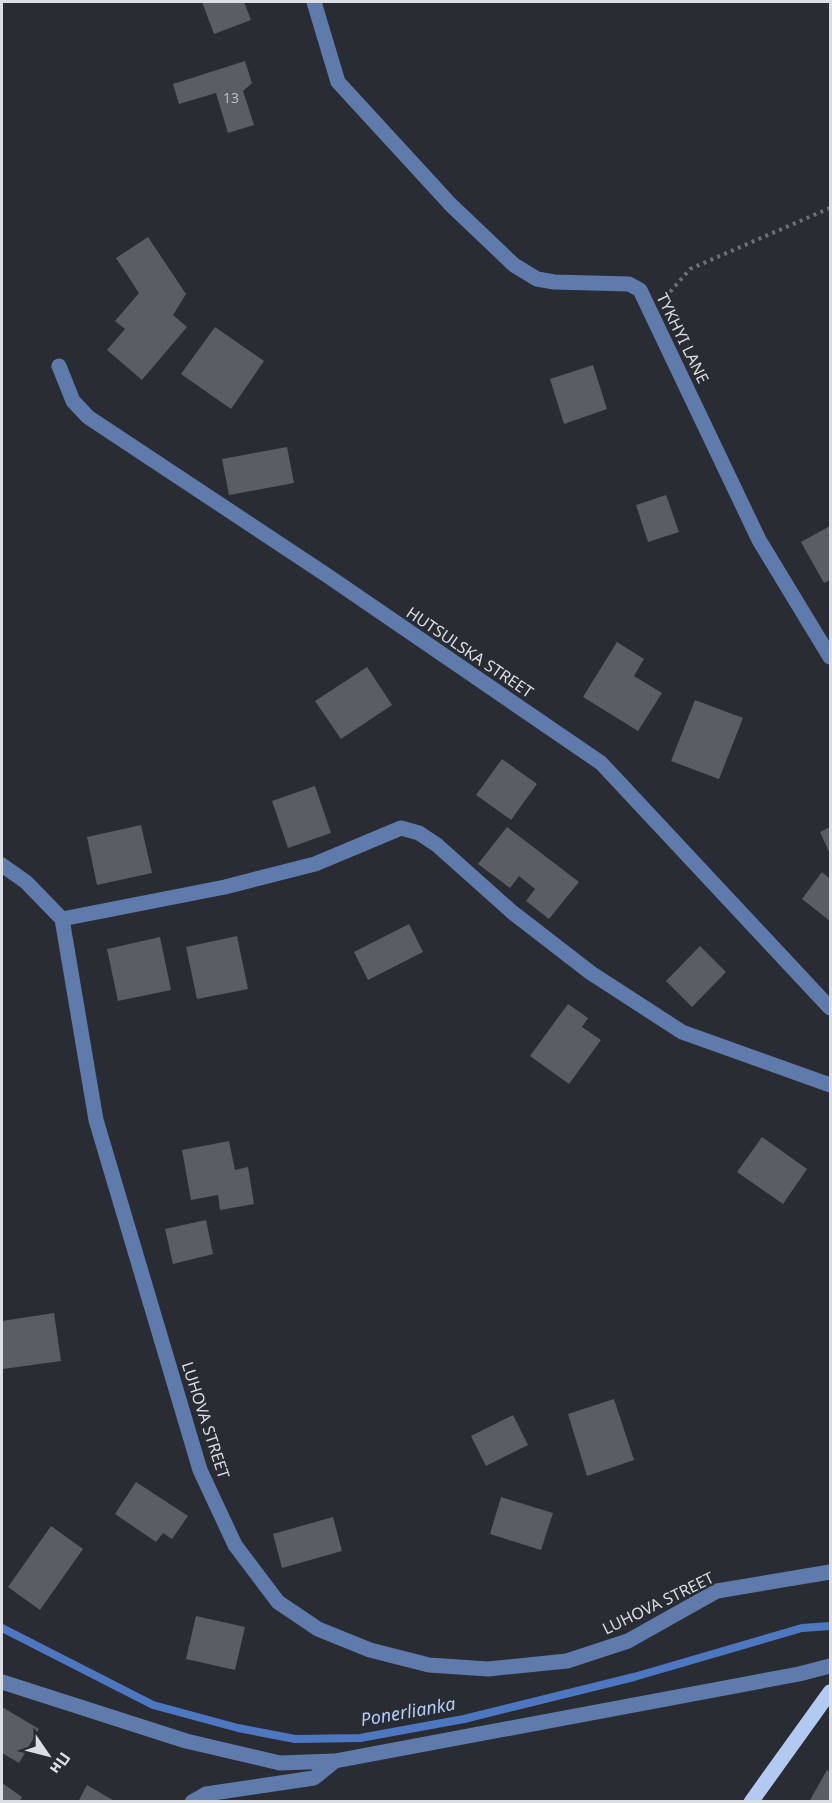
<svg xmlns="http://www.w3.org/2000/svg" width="832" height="1803" font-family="'Noto Sans',sans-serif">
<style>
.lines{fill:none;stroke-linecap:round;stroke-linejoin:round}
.stream{stroke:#4e77c1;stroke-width:8}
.building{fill:#595d64}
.path{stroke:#6d7176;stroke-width:4;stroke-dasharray:3 4.5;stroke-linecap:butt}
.minor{stroke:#5f7bac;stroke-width:15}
.major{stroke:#b2caf2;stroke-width:15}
.labels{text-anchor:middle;stroke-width:5;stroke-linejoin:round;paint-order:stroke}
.number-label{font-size:14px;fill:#babec2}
.street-label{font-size:16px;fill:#dbdee2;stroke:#292d33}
.water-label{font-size:18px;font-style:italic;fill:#b5ccf4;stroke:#292d33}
</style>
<rect width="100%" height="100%" fill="#292d33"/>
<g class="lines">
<!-- stream -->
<path class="stream" d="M2,1628L153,1705L238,1728L295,1739L360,1738L464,1719L634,1677L802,1628L830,1626"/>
</g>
<!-- building -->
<path class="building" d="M202,2H244L251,20L214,34Z
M245,61L252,83L243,91L254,125L228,133L216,93L179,104L173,84Z
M148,237L186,294L173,315L187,327L142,380L107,350L125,329L115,321L139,293L116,258Z
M215,327L264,361L231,409L181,374Z
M593,365L607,409L564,424L550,379Z
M287,447L294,483L229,495L222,459Z
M666,495L679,532L648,542L636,505Z
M830,526V580L824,583L801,542Z
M617,642L644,659L634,676L662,693L638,731L583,697Z
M367,667L392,705L341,739L315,701Z
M695,700L743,718L719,779L671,761Z
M502,759L537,784L511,820L476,795Z
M315,786L331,833L288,848L272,801Z
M141,825L152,873L97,885L87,837Z
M507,827L579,882L549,919L526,901L535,889L519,876L510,888L478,864Z
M830,827V854L820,832Z
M822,872L830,879V921L802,899Z
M409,924L423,952L368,980L354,952Z
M237,936L248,989L197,999L186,947Z
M160,937L171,990L118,1001L107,949Z
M700,946L726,972L692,1007L666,981Z
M568,1004L588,1018L582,1027L601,1040L569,1084L530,1056Z
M762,1137L807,1169L783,1204L737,1172Z
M229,1141L235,1170L248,1167L254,1204L220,1210L218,1195L191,1200L182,1150Z
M206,1220L213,1254L173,1264L165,1229Z
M54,1313L61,1361L3,1369L2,1321Z
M614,1399L634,1460L587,1476L568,1414Z
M513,1415L528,1445L486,1466L471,1436Z
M136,1482L188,1516L172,1539L163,1533L156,1542L115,1514Z
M501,1497L553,1513L541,1550L490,1534Z
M333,1517L342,1551L282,1568L273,1534Z
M51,1526L83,1549L40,1610L8,1587Z
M196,1616L245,1627L235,1670L186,1659Z
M2,1707L39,1729L19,1763L2,1753Z
M827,1770L830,1772V1802H809Z
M2,1783L22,1797L19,1802H2Z
M87,1785L116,1802H78Z"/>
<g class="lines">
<!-- path -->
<path class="path" d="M668,299L670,292L690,269L830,208"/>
<!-- minor -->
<path class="minor" d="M314,2L338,82L451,205L514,265L537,279L554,282L629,284L640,290L759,540L830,657
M59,366L73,401L88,417L325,574L601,763L830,1008
M2,865L26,882L62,919L96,1120L200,1470L235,1545L278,1602L318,1629L370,1650L429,1665L488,1669L567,1661L628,1641L717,1591L830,1572
M62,919L225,887L315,864L401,828L419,833L437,845L512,912L591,973L682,1032L830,1085
M2,1682L186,1741L280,1763L335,1761L799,1674L830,1666
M192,1802L206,1794L314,1778L335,1761"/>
<!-- major -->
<path class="major" d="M751,1802L830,1692"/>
</g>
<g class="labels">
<!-- number labels -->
<g class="number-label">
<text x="231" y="103">13</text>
</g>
<!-- street labels -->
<g class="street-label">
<text transform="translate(683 338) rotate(64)" y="6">TYKHYI LANE</text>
<text transform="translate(470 652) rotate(34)" y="6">HUTSULSKA STREET</text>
<text transform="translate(206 1420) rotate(72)" y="6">LUHOVA STREET</text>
<text transform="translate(658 1603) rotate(-26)" y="6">LUHOVA STREET</text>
</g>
<!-- water labels -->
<g class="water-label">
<text transform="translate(408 1712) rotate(-10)" y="6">Ponerlianka</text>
</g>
</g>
<!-- border -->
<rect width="832" height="1803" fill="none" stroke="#dbdee2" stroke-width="6"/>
<!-- north arrow -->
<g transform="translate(48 1755) rotate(125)" stroke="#292d33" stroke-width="4.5" paint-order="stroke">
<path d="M0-4.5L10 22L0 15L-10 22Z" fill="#dbdee2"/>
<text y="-9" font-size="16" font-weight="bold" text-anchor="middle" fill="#dbdee2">Пн</text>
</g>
</svg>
